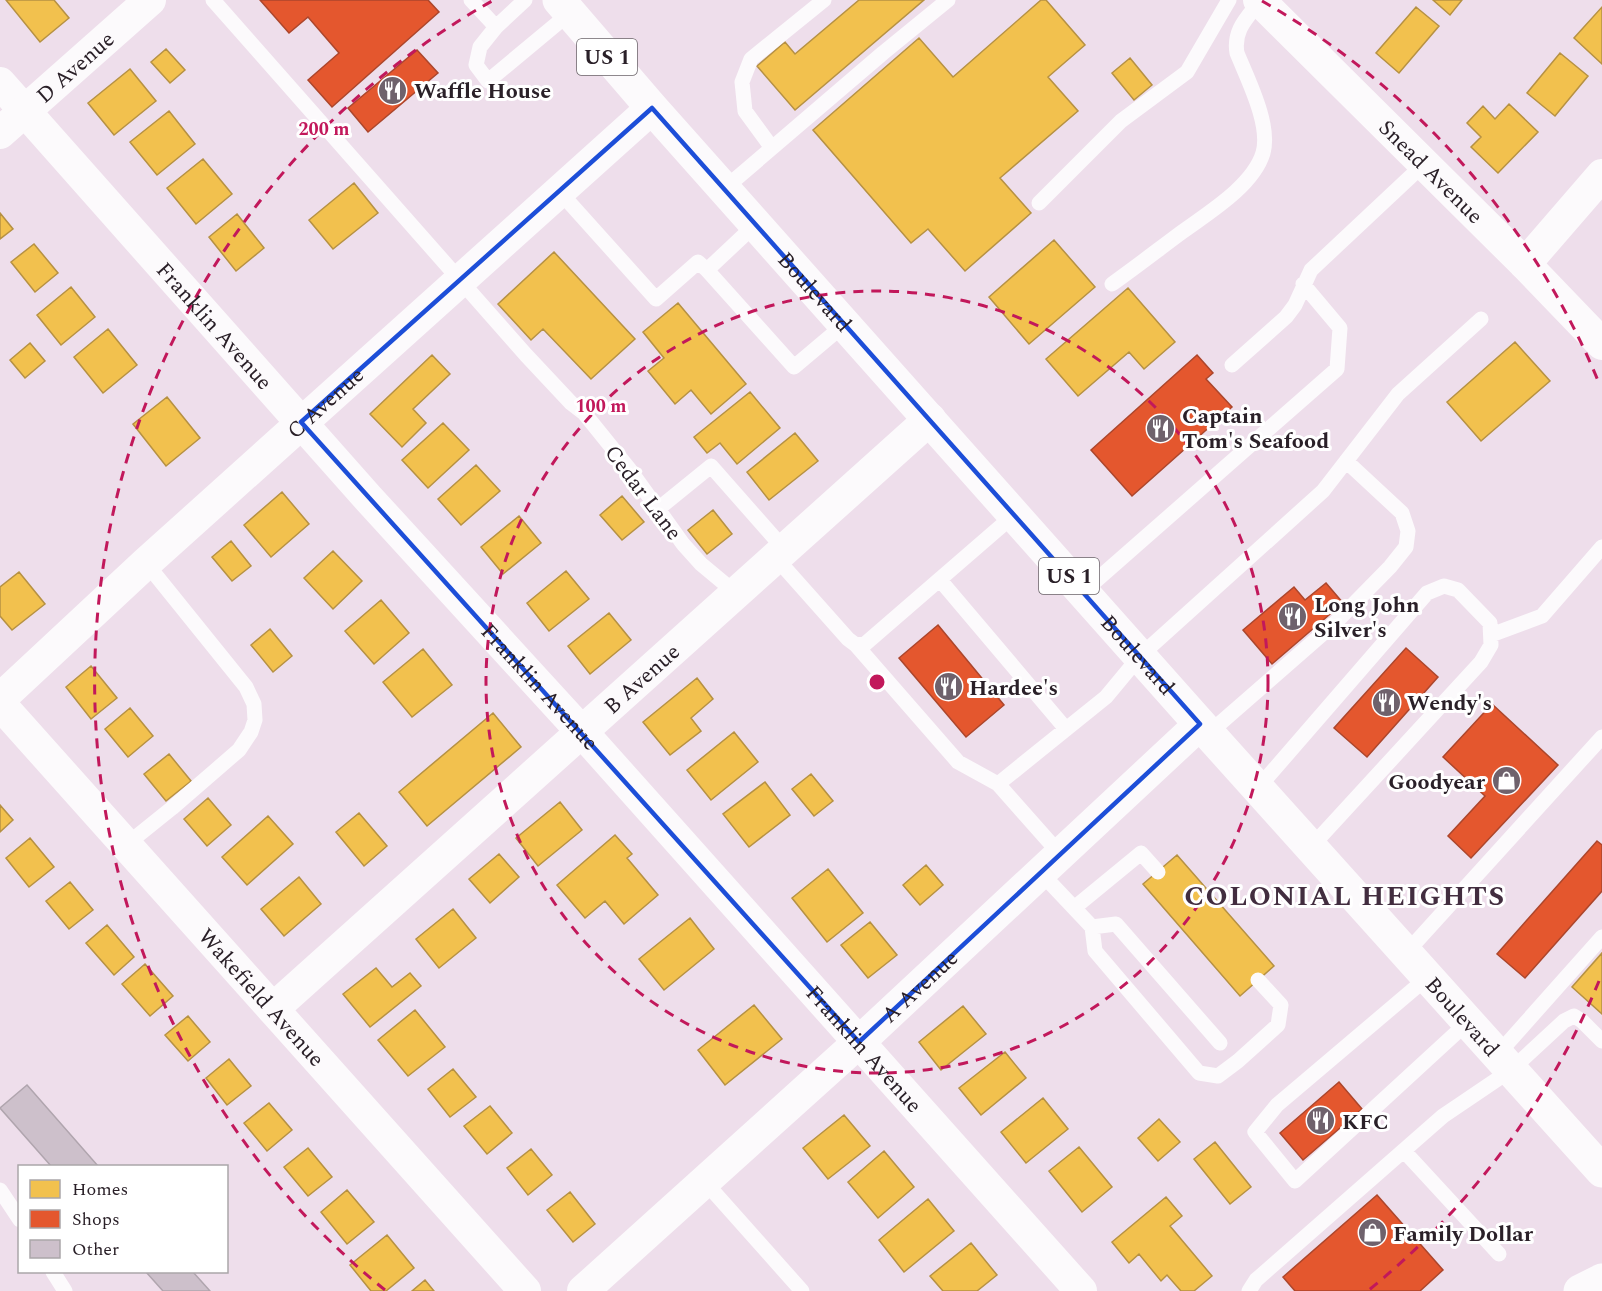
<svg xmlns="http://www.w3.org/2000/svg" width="1602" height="1291" font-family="Spectral,serif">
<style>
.homes{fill:#f2c14e;stroke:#b69143;stroke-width:1.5}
.shops{fill:#e4572e;stroke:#ac462c;stroke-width:1.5}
.building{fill:#cdc0cb;stroke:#b0a5ae;stroke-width:1.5}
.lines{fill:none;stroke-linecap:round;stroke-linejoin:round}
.service{stroke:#fcfafc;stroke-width:15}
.minor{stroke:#fcfafc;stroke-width:32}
.tertiary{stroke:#fcfafc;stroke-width:33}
.primary{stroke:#fcfafc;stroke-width:33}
.marked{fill:none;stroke:#1d4ed8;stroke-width:4.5;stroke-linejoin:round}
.ring{fill:none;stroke:#c2185b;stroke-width:3;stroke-dasharray:10 8}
.labels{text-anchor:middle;stroke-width:6;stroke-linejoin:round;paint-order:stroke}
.shield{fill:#fff;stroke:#6a6368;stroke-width:1.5}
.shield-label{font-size:21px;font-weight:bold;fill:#2a2028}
.street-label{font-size:22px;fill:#2a2028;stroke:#fff}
.poi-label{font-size:22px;font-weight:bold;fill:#2a2028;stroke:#fff;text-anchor:start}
.district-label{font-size:28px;font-weight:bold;letter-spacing:1.5px;fill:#422d3f;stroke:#fff}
.centre{fill:#c2185b;stroke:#fff;stroke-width:3}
.ring-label{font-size:18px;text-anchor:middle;font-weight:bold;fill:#c2185b;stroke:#fff;stroke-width:6;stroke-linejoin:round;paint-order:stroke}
</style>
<rect width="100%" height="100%" fill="#eedeeb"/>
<!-- homes -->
<path class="homes" d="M6,0H54L69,18L40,42Z
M859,0H924L795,110L757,66L785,42L795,54Z
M1041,0H1046L1085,45L1048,77L1078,111L1000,178L1031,213L965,271L928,229L911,243L813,130L919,38L953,77Z
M1433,0H1462L1450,15Z
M1416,7L1439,26L1399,73L1376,53Z
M1602,7V64L1574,38Z
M166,49L185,70L170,83L151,62Z
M1560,53L1588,76L1555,116L1527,93Z
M1130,58L1152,85L1134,100L1112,73Z
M130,69L156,101L114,135L88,103Z
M1509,104L1538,132L1498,173L1471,147L1481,137L1467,123L1483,106L1495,119Z
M169,111L195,144L157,175L130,142Z
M203,159L232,194L196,224L167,188Z
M354,183L378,213L333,249L309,220Z
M0,213L13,229L0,239Z
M237,214L264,248L236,271L209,237Z
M1054,240L1095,287L1029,344L989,297Z
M34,244L58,273L35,292L11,262Z
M554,252L635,339L591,379L543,329L531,340L498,304Z
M71,287L95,317L61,345L37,315Z
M1128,288L1175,342L1144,369L1129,352L1078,396L1046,359Z
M678,303L746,384L711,414L691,390L675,404L648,371L664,358L643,332Z
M108,329L137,365L103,393L74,357Z
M1515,342L1550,381L1481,441L1447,402Z
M30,343L45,361L25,378L10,360Z
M432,355L450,374L413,409L426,423L402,447L370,414Z
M750,392L780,428L737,464L720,443L707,453L694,437Z
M167,397L200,438L166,466L133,424Z
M443,423L469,450L428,488L402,460Z
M795,433L818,461L769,500L747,472Z
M476,465L500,491L461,525L438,499Z
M282,492L309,524L271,557L244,525Z
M622,496L644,522L622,540L600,515Z
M713,510L732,534L707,554L688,530Z
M519,516L541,543L503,574L481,547Z
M231,541L251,566L232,581L212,557Z
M333,551L362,581L333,609L304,578Z
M566,571L589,599L549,631L527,603Z
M19,572L45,604L12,630L0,616V587Z
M381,600L409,633L374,664L345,631Z
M609,613L631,640L590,674L568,646Z
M270,629L292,656L273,672L251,645Z
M423,649L452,685L412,717L383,682Z
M91,666L117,698L91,719L66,687Z
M697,678L713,699L691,718L701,731L670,755L643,722Z
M130,708L153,736L128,757L105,729Z
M493,713L521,747L427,826L399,792Z
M734,732L758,762L711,800L687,770Z
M169,754L191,781L166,801L144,774Z
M811,774L833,801L814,816L792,789Z
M765,782L790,815L749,847L723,814Z
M208,798L231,825L207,846L184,819Z
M560,802L582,830L538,866L516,838Z
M0,805L13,820L0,832Z
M359,813L387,846L364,866L336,832Z
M268,816L293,844L247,885L222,857Z
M615,835L632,854L627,858L658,895L624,924L605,901L585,918L557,885Z
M30,838L54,867L29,887L6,858Z
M499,854L519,877L490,903L469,879Z
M1177,855L1274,966L1240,996L1143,884Z
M926,865L943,885L920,905L903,885Z
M828,869L863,913L827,942L792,898Z
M299,877L321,904L284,936L261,909Z
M70,882L93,910L69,929L46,901Z
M453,909L476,938L439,968L416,939Z
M690,918L714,949L664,990L639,959Z
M870,922L897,955L868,978L841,945Z
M107,925L134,957L114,975L86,943Z
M1602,953V1014L1572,987Z
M145,964L173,996L150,1016L122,984Z
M376,968L392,987L410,973L421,986L370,1027L343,994Z
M754,1005L782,1039L725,1085L698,1050Z
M963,1006L986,1034L941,1070L919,1042Z
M415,1010L445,1047L408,1076L378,1040Z
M188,1016L210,1042L188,1061L165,1035Z
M1005,1052L1026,1078L981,1115L959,1088Z
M229,1059L251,1086L227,1105L206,1078Z
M453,1069L476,1097L450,1117L428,1089Z
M1043,1098L1068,1129L1026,1163L1001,1132Z
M269,1103L292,1130L267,1151L244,1123Z
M490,1106L512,1133L487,1154L464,1126Z
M844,1115L870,1146L828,1179L803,1148Z
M1159,1119L1180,1142L1158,1161L1138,1138Z
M1215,1142L1251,1187L1230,1204L1194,1159Z
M1079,1147L1112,1187L1082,1212L1049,1171Z
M308,1148L332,1177L308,1196L284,1167Z
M531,1149L552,1175L528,1195L507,1168Z
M884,1151L914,1187L878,1218L848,1182Z
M347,1190L374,1222L347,1244L321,1212Z
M570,1192L595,1224L573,1242L547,1210Z
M1166,1197L1182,1216L1170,1226L1212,1276L1194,1291H1181L1167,1275L1161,1281L1139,1254L1129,1263L1112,1242Z
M928,1199L954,1231L904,1272L879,1240Z
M387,1235L414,1268L386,1291H371L350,1265Z
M971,1243L997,1275L977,1291H943L930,1276Z
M425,1280L434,1291H412Z"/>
<!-- shops -->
<path class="shops" d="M260,0H428L439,12L332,107L308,80L339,53L308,17L289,33Z
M417,50L438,73L368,132L348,108Z
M1197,355L1213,373L1206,379L1232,407L1132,496L1091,450Z
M1326,583L1343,603L1272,664L1243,630L1294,587L1305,600Z
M938,625L1004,705L966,737L899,658Z
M1406,648L1438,677L1367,757L1334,728Z
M1492,704L1558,765L1471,858L1448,836L1485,796L1443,757Z
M1597,841L1602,845V891L1525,978L1497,954Z
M1339,1082L1362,1109L1303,1160L1280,1133Z
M1377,1195L1443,1270L1420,1291H1295L1283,1277Z"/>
<!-- building -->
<path class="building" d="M27,1085L98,1166H51L0,1108Z
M146,1272H193L210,1291H163Z"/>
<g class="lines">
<!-- service -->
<path class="service" d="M213,0L526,355L571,403L584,413L630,470L683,544L701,564L737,594
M471,0L496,27
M525,0L496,27L480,47L476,65L488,81L571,12
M772,148L745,111L742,82L751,59L824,0
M724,189L883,53L948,0
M559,191L656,299L698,262L707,270
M1039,203L1121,121L1187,72L1229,0
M756,224L707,270L794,367L845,324
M1112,284C1136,267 1159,249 1182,232C1208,213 1253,186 1263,153C1271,125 1248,80 1237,53C1233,30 1247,18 1260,1
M1232,365L1286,317L1295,305L1311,270L1424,164
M658,509L711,466L785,550
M776,558L848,639L856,645L865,644L1014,515
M940,580L1066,729
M1083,592L1337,369L1340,328L1303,284
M1491,635L1542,616L1602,547
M856,645L958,762L998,784L1060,854
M1209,733L1336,622L1390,567L1406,547L1408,531L1402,513L1346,461
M998,784L1106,697L1140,656L1323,491L1398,394L1481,319
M1258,788L1427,593L1444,586L1458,590L1490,623L1491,645L1481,662L1311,847
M126,845L172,808L239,750L251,732L255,720L254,704L246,687L146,563
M1041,873L1092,927L1095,951L1199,1073L1218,1076L1238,1061L1278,1025L1281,1005L1258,980
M1074,908L1141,853L1158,872
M1092,927L1116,924L1220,1043
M1406,953L1602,737
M1428,977L1277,1105L1255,1132L1295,1181L1468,1022
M1497,1055L1602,937
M1404,1151L1499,1254
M705,1182L802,1291
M0,1190L20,1220
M53,1272L65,1291
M1249,1291L1256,1280L1443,1116L1511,1070L1564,1021L1574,1016L1582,1021L1602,1041"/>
<!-- minor -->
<g class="minor">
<path id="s1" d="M1259,0L1525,264L1602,344"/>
<path id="s2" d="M0,83L368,498L582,732L1081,1291"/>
<path id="s3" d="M0,133L150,0"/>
<path d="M1525,264L1602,175"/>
<path id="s4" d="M0,699L146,563L652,108"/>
<path id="s5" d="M0,704L525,1291"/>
<path id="s6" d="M273,1009L930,419"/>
<path id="s7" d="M583,1291L859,1042L1200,724"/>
</g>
<!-- tertiary -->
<path class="tertiary" d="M1580,1291L1602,1280"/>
<!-- primary -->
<path class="primary" id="s8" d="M559,0L652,108L1200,724L1602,1171"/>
</g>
<!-- marked area -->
<path class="marked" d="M652,108L1200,724L859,1042L301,422Z"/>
<!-- distance rings -->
<g class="ring">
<circle cx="877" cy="682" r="391"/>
<path d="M1599 981A782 782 0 0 1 1369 1290M385 1290A782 782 0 0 1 492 1M1262 1A782 782 0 0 1 1599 383"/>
</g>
<!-- icons -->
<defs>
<symbol id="restaurant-disc" viewBox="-11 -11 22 22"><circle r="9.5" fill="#6f626c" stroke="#fff"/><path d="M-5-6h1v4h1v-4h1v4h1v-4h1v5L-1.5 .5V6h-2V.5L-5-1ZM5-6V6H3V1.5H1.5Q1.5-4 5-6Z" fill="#fff"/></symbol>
<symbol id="shop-disc" viewBox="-11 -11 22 22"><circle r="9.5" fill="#6f626c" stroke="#fff"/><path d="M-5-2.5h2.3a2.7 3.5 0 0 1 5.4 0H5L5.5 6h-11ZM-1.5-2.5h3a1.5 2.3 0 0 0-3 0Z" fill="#fff"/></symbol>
</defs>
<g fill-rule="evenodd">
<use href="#restaurant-disc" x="376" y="74" width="33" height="33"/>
<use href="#restaurant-disc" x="1144" y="412" width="33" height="33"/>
<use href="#restaurant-disc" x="1276" y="600" width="33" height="33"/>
<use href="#restaurant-disc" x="932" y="670" width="33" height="33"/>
<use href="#restaurant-disc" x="1370" y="686" width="33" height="33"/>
<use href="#shop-disc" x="1490" y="764" width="33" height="33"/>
<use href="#restaurant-disc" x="1304" y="1104" width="33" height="33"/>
<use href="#shop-disc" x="1356" y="1216" width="33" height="33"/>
</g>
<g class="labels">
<!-- shield labels -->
<g class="shield">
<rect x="577" y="39" width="60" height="36" rx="4.5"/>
<rect x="1039" y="558" width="60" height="36" rx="4.5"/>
</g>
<g class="shield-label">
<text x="607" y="64">US 1</text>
<text x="1069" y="583">US 1</text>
</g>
<!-- street labels -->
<g class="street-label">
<text dy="8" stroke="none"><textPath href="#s3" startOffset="100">D Avenue</textPath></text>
<text dy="8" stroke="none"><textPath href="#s1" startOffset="243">Snead Avenue</textPath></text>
<text dy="8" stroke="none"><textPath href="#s8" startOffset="388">Boulevard</textPath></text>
<text dy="8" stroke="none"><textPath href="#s2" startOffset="324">Franklin Avenue</textPath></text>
<text dy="8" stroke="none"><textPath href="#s4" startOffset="440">C Avenue</textPath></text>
<text transform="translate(644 492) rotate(53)" y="8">Cedar Lane</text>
<text dy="8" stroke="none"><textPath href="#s8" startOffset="874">Boulevard</textPath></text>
<text dy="8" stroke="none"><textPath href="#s6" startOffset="495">B Avenue</textPath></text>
<text dy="8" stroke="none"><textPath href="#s2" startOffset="810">Franklin Avenue</textPath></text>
<text dy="8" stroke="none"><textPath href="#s7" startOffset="454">A Avenue</textPath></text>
<text dy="8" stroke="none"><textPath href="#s5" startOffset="393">Wakefield Avenue</textPath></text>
<text dy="8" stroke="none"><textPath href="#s8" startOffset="1360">Boulevard</textPath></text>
<text dy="8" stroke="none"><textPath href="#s2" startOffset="1296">Franklin Avenue</textPath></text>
</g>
<!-- poi labels -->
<g class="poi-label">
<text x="414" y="98">Waffle House</text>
<text x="1182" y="423">Captain<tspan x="1182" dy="25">Tom's Seafood</tspan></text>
<text x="1314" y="612">Long John<tspan x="1314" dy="25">Silver's</tspan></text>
<text x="969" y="695">Hardee's</text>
<text x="1407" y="710">Wendy's</text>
<text x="1485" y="789" text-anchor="end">Goodyear</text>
<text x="1342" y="1129">KFC</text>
<text x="1393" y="1241">Family Dollar</text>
</g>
<!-- district labels -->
<g class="district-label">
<text x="1345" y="905">COLONIAL HEIGHTS</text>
</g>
</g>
<circle cx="877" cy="682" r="9" class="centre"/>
<g class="ring-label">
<text x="324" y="135">200 m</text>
<text x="601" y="412">100 m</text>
</g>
<!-- legend -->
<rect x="18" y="1165" width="210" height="108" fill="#ffffff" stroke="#aaa6a9" stroke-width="1.5"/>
<rect x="30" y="1180" width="30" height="18" fill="#f2c14e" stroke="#aaa6a9" stroke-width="1.5"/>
<text x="72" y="1195" font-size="18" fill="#2a2028">Homes</text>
<rect x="30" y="1210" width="30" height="18" fill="#e4572e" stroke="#aaa6a9" stroke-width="1.5"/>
<text x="72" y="1225" font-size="18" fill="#2a2028">Shops</text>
<rect x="30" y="1240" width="30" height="18" fill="#cdc0cb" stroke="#aaa6a9" stroke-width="1.5"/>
<text x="72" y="1255" font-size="18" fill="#2a2028">Other</text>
</svg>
